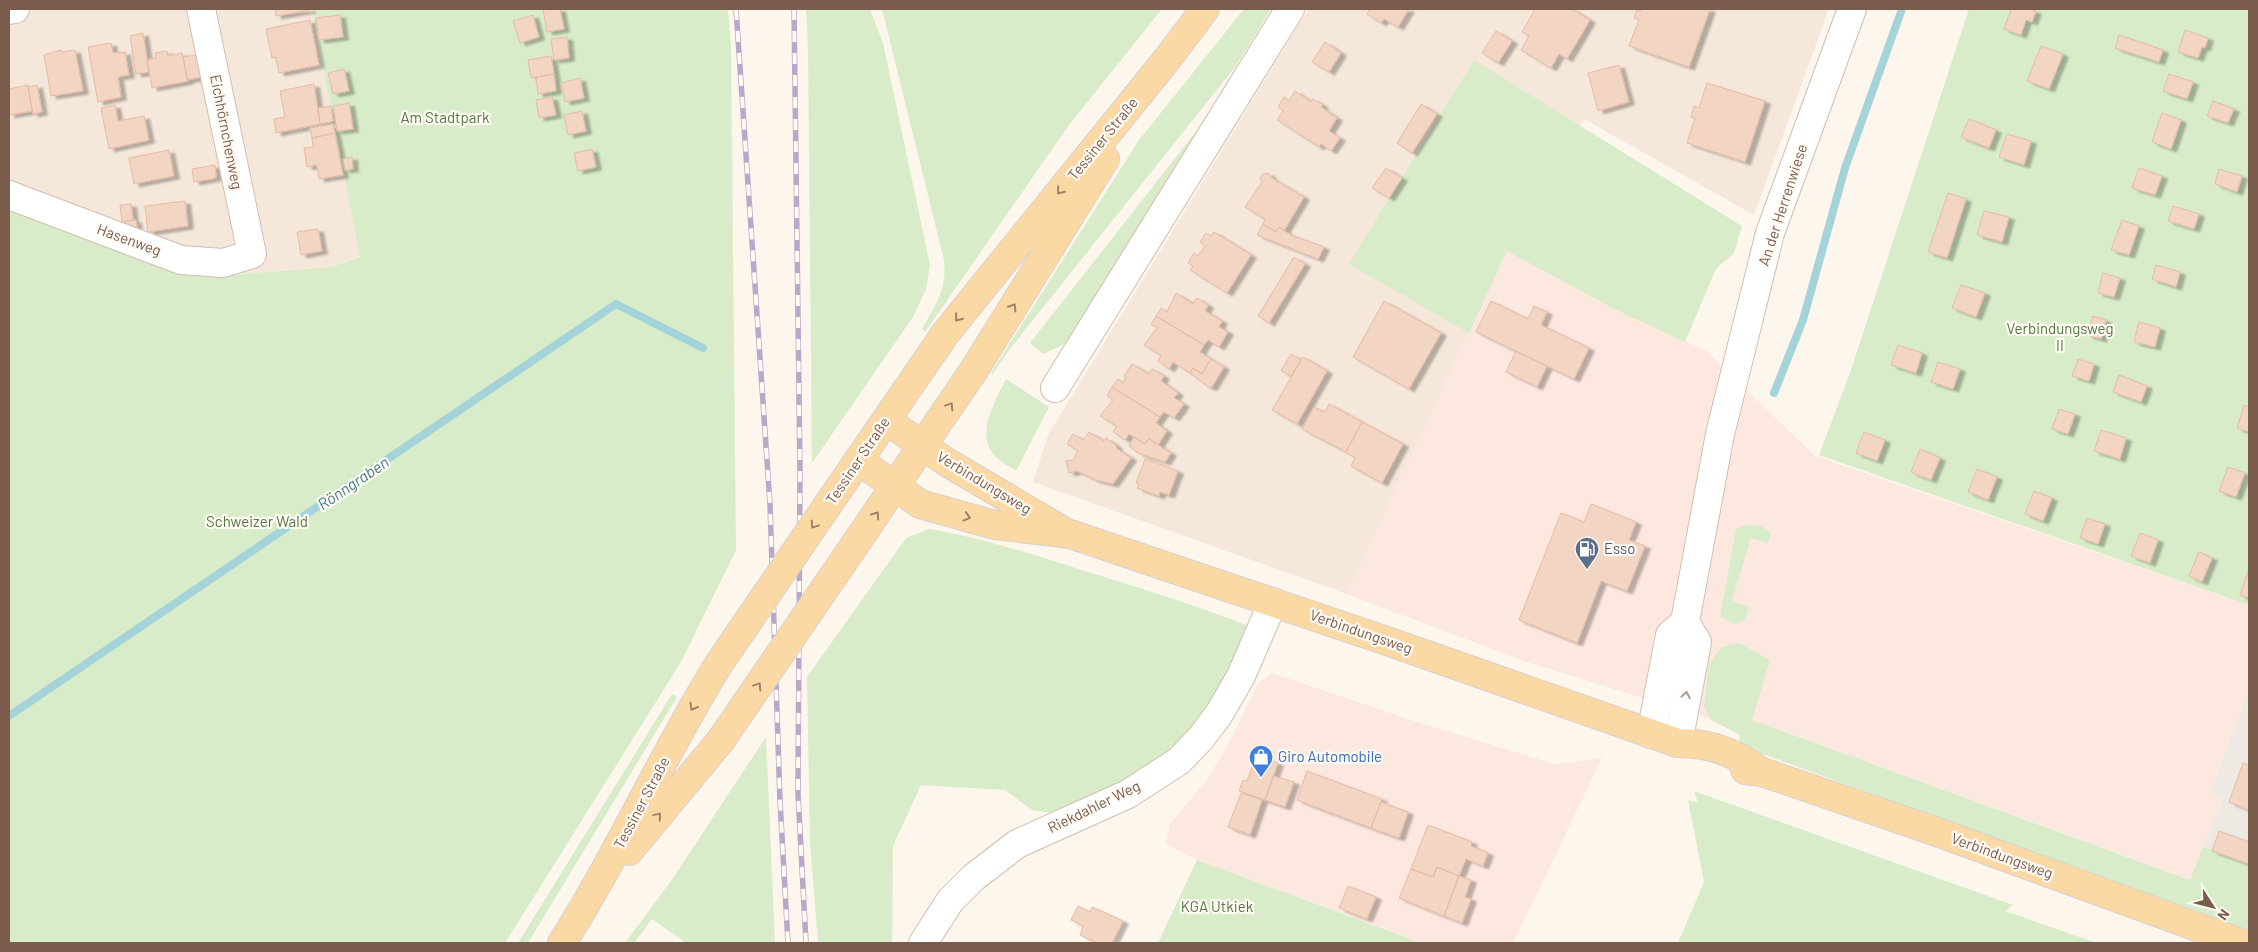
<svg xmlns="http://www.w3.org/2000/svg" width="2258" height="952" font-family="Barlow,sans-serif">
<style>
.residential{fill:#f5e8da}
.commercial{fill:#fde8e0}
.industrial{fill:#efe9e4}
.green{fill:#d8ecc9}
.lines{fill:none;stroke-linecap:round;stroke-linejoin:round}
.stream{stroke:#a5d3da;stroke-width:8}
.building{fill:#f3d5c3;stroke:#e6bba3;filter:url(#shadow)}
.minor-casing{stroke:#d1beb0;stroke-width:30}
.major-casing{stroke:#dad1cd;stroke-width:30}
.minor{stroke:#fff;stroke-width:28}
.major{stroke:#fbd9a5;stroke-width:28}
.rail-casing{stroke:#b9a8c9;stroke-width:5.5}
.rail{stroke:#fffaf3;stroke-width:4;stroke-dasharray:11;stroke-linecap:butt}
.major-bridge-casing{stroke:#dad1cd;stroke-width:30;stroke-linecap:butt}
.major-bridge{stroke:#fbd9a5;stroke-width:28}
.oneway{stroke:#a18267}
.oneway2{stroke:#af9d94}
.labels{text-anchor:middle;stroke-width:4.5;stroke-linejoin:round;paint-order:stroke}
.park-label{font-size:15px;fill:#537a41;stroke:#fffaf3}
.street-label{font-size:15px;fill:#7a5c4d;stroke:#fffaf3}
.service-label{font-size:15px;fill:#4e5e75;stroke:#fffaf3;text-anchor:start}
.shop-label{font-size:15px;fill:#366cbe;stroke:#fffaf3;text-anchor:start}
.water-label{font-size:16px;font-style:italic;fill:#437c86;stroke:#fffaf3}
</style>
<defs>
<filter id="shadow"><feDropShadow dx="5.5" dy="3" stdDeviation="1" flood-color="#0004"/></filter>
</defs>
<rect width="100%" height="100%" fill="#fdf6ec"/>
<!-- residential -->
<path class="residential" d="M9,9H312L360,256L331,267L206,277L9,206Z
M1308,9H1829L1754,215L1584,119L1507,251L1347,594L1033,482L1048,435Z"/>
<!-- commercial -->
<path class="commercial" d="M1507,251L1614,309L1705,350L1815,456L2249,605V689L2210,792L2223,797L2191,880L1752,720L1740,735L1710,719L1521,660L1347,594Z
M1272,673L1420,723L1554,764L1602,758L1513,943H1421L1197,860L1166,844L1170,824L1207,780L1229,743L1258,684Z"/>
<!-- industrial -->
<path class="industrial" d="M2249,689V864L2203,847L2223,798L2210,793Z"/>
<!-- green -->
<path class="green" d="M312,9H728L731,47L736,550L681,662L505,943H9V206L206,277L331,267L360,257Z
M806,9H870L883,43L930,265L926,289L913,317L812,463L808,48Z
M882,9H1162L1069,125L925,332L922,329C936,304 947,290 944,260Z
M1244,9H1271L1236,66L1009,350L993,374L991,373L1139,140Z
M1969,9H2249V605L1819,455L1850,373Z
M1474,60L1742,226L1734,253L1716,269L1685,342L1614,309L1507,251L1469,333L1349,264Z
M1209,115L1067,343L1043,354L1030,343Z
M1006,379L1049,407L1016,471C1009,466 999,461 994,455C975,432 996,401 1006,379Z
M1747,525L1760,526L1771,532L1768,543L1751,538L1732,601L1749,607L1745,620L1735,624L1720,617L1736,529Z
M930,529C983,538 1034,555 1085,571C1141,588 1197,606 1252,627L1223,683L1181,745L1149,771L1055,813L1032,810L1005,790L921,785L893,846L892,943H818L810,842L807,677L906,538Z
M1739,643L1770,660L1752,720L2190,880L2203,847L2249,864V932L1738,745L1740,735L1710,719L1704,707L1709,664L1722,647Z
M672,694L677,697L528,943H518Z
M766,737L775,943H686L652,919L634,943H625L671,881Z
M1694,791L2013,905L2005,911L2097,943H1678L1704,882L1688,800L1698,803Z
M1197,860L1421,943H1158Z"/>
<g class="lines">
<!-- stream -->
<path class="stream" d="M1774,393L1803,320L1845,168L1902,9
M9,716L616,304L703,348"/>
</g>
<!-- building -->
<path class="building" d="M275,9H310V10L276,16Z
M543,9H560L564,29L547,32Z
M1370,9H1409L1398,27L1384,19L1381,23L1367,14Z
M1535,9H1572L1590,20L1567,59L1559,54L1551,68L1521,50L1529,36L1522,32Z
M1642,9H1710L1689,67L1629,46L1639,20L1634,18L1637,10L1641,11Z
M2011,9H2028L2036,11L2032,22L2026,20L2021,35L2004,29Z
M340,15L343,37L319,40L316,18Z
M533,15L539,37L520,43L513,21Z
M310,20L319,65L279,73L276,57L272,58L266,29Z
M2185,30L2208,38L2205,48L2202,47L2198,58L2178,52Z
M1496,31L1512,41L1498,63L1482,53Z
M143,33L149,72L136,74L130,36Z
M2119,35L2163,50L2159,62L2115,48Z
M567,37L569,58L554,60L551,39Z
M1325,42L1341,53L1329,72L1312,62Z
M111,43L113,53L125,52L129,75L118,77L121,97L98,102L88,47Z
M2041,46L2063,54L2049,89L2027,81Z
M61,50V52L75,50L83,91L51,96L44,55Z
M167,51L168,56L182,53L188,81L152,88L147,60L156,58L155,53Z
M201,54L206,76L187,80L183,57Z
M551,56L554,74L531,78L528,60Z
M1619,65L1629,102L1598,111L1588,73Z
M344,69L349,91L333,94L328,73Z
M554,74L556,91L538,94L536,77Z
M2169,74L2193,82L2187,99L2163,91Z
M580,78L584,98L565,102L561,83Z
M1707,83L1765,101L1745,162L1687,143L1695,118L1691,117L1694,106L1699,108Z
M314,84L320,124L276,133L274,119L285,117L280,91Z
M28,85L32,111L9,115V89Z
M37,85L42,112L33,114L28,87Z
M1295,91L1311,102L1313,99L1323,105L1321,107L1337,118L1329,131L1340,138L1331,151L1321,144L1319,147L1277,120L1283,111L1278,107L1284,97L1289,101Z
M552,97L556,115L539,118L536,100Z
M2213,101L2234,109L2228,123L2207,116Z
M349,103L353,129L337,131L333,106Z
M1421,104L1437,114L1412,153L1397,143Z
M115,105L118,121L144,116L149,140L109,149L101,108Z
M331,106L333,121L320,124L318,108Z
M582,111L586,131L568,135L564,115Z
M2162,113L2181,120L2171,149L2152,142Z
M1969,119L1996,130L1989,148L1961,137Z
M333,124L335,133L312,138L310,128Z
M335,133L343,175L319,179L317,165L307,167L304,148L313,147L312,138Z
M2007,134L2031,141L2024,165L1999,157Z
M592,149L596,167L578,171L574,153Z
M169,150L174,176L134,184L129,158Z
M352,157L353,169L345,170L343,159Z
M215,165L216,178L194,182L192,169Z
M1386,168L1402,178L1389,198L1372,188Z
M2139,168L2162,176L2155,195L2132,188Z
M2219,169L2242,176L2237,192L2215,184Z
M1268,173L1273,179L1304,197L1284,231L1279,227L1276,232L1263,224L1265,219L1245,207L1262,182L1260,179L1263,174Z
M1948,193L1966,199L1947,258L1928,252Z
M185,201L188,226L148,232L145,206Z
M131,204L133,220L122,222L120,205Z
M2173,206L2199,214L2194,229L2168,221Z
M1984,211L2009,217L2002,242L1977,235Z
M136,220L138,235L123,231L121,222Z
M2122,220L2139,226L2129,255L2111,250Z
M1263,224L1276,232L1279,227L1291,235L1324,247L1318,259L1257,235Z
M318,229L322,251L301,255L297,232Z
M1214,232L1251,255L1227,293L1190,270L1193,266L1188,263L1194,253L1198,256L1205,246L1200,242L1206,233L1211,236Z
M1294,257L1305,264L1269,323L1258,316Z
M2156,265L2180,272L2176,287L2152,279Z
M2103,273L2120,278L2114,297L2098,293Z
M1961,285L1985,293L1976,317L1952,308Z
M1176,293L1193,304L1197,298L1208,305L1205,311L1222,321L1219,327L1228,332L1219,347L1208,340L1204,345L1156,316L1161,308L1167,312Z
M1384,301L1441,333L1409,389L1353,357Z
M1491,301L1528,319L1534,306L1547,312L1541,325L1589,348L1574,379L1476,332Z
M1156,316L1204,345L1200,352L1211,359L1202,374L1193,368L1190,373L1173,362L1169,369L1158,361L1161,355L1144,345L1157,328L1151,324Z
M2093,316L2106,320L2101,339L2087,335Z
M2139,322L2160,328L2155,347L2134,342Z
M1898,345L1922,353L1916,373L1891,365Z
M1516,351L1547,366L1537,387L1506,372Z
M1291,354L1301,360L1291,376L1281,371Z
M1303,357L1327,371L1297,424L1272,410Z
M1211,359L1224,367L1212,387H1208L1190,373L1193,368L1202,374Z
M2078,359L2094,364L2089,381L2072,376Z
M1938,362L1960,369L1953,389L1931,382Z
M1132,364L1149,374L1152,369L1164,376L1161,381L1178,393L1174,398L1184,404L1174,418L1164,412L1160,417L1112,387L1118,379L1123,383L1126,378L1124,376Z
M2119,375L2147,386L2141,402L2113,392Z
M1112,387L1160,417L1156,423L1167,431L1158,445L1149,439L1145,444L1129,434L1125,440L1113,432L1117,426L1100,416L1113,400L1107,396Z
M1329,404L1362,422L1346,452L1302,429L1314,407L1325,412Z
M2244,405L2249,407V432L2237,428Z
M2059,409L2075,414L2068,434L2052,429Z
M1362,422L1403,444L1382,483L1351,466L1355,458L1346,452Z
M2101,430L2126,438L2120,459L2094,451Z
M1089,432L1104,441L1106,438L1117,446L1116,448L1131,458L1113,484L1096,480L1077,471L1069,473L1066,461L1073,460L1078,451L1067,444L1073,434L1083,440Z
M1864,432L1885,440L1877,461L1856,453Z
M1134,437L1145,444L1149,439L1171,453L1165,462L1140,454L1129,446Z
M1920,449L1940,458L1931,480L1911,472Z
M1145,459L1178,471L1169,495L1160,492L1159,496L1137,488L1139,484L1136,483Z
M2228,467L2245,473L2236,497L2219,491Z
M1977,469L1997,477L1988,500L1968,492Z
M2034,491L2052,498L2043,521L2025,514Z
M1591,504L1636,522L1629,540L1645,546L1627,591L1601,581L1577,643L1519,620L1561,513L1584,522Z
M2087,518L2105,524L2098,544L2080,538Z
M2140,533L2158,540L2150,563L2131,556Z
M2199,552L2212,558L2202,582L2189,576Z
M2248,571L2249,572V598L2240,595Z
M1256,756L1278,763L1265,800L1239,791L1243,780L1247,781Z
M2243,763L2249,765V810L2229,802Z
M1307,771L1382,799L1371,828L1297,800Z
M1273,776L1294,782L1285,807L1265,800Z
M1241,793L1262,800L1250,835L1228,827Z
M1381,802L1408,812L1399,838L1371,828Z
M1428,825L1472,842L1471,846L1488,853L1483,866L1466,859L1459,876L1437,867L1433,877L1411,869Z
M2219,831L2249,842V864L2212,851Z
M1437,867L1459,876L1444,916L1399,898L1411,869L1433,877Z
M1459,876L1471,880L1465,897L1471,899L1462,923L1444,916Z
M1348,886L1376,897L1367,919L1339,908Z
M1078,906L1090,912L1092,907L1123,921L1112,943H1098L1080,935L1083,926L1071,920Z"/>
<g class="lines">
<defs>
<path id="minor" d="M9,10L15,9
M9,195L181,260L223,263L252,254L201,9
M1055,388L1290,9
M1651,734L1670,635L1685,622L1720,434L1770,233L1852,9
M1678,743L1697,642L1685,622
M923,943L950,901L974,877L1017,844L1128,794L1179,761L1201,738L1219,714L1241,676L1273,602"/>
<path id="major" d="M886,420L948,463L1060,529
M858,460L920,504L995,525L1070,534L1384,640L1678,743C1712,743 1735,753 1762,772
M851,471L945,334L1168,58L1205,9
M856,543L974,370L1105,159
M1745,770L1762,772L1937,832L2241,943
M629,851L721,740
M562,943C619,853 662,756 718,665"/>
</defs>
<!-- minor casing -->
<use href="#minor" class="minor-casing"/>
<!-- major casing -->
<use href="#major" class="major-casing"/>
<!-- minor -->
<use href="#minor" class="minor"/>
<!-- major -->
<use href="#major" class="major"/>
<defs>
<path id="rail" d="M736,9L770,504L780,801L788,943
M794,9L800,472L798,794L806,943"/>
</defs>
<!-- rail casing -->
<use href="#rail" class="rail-casing"/>
<!-- rail -->
<use href="#rail" class="rail"/>
<defs>
<path id="major-bridge" d="M718,665L851,471
M721,740L856,543"/>
</defs>
<!-- major-bridge casing -->
<use href="#major-bridge" class="major-bridge-casing"/>
<!-- major-bridge -->
<use href="#major-bridge" class="major-bridge"/>
</g>
<!-- one-way arrows -->
<defs><path id="oneway-chevron" d="M-2-3.5L2.5 0L-2 3.5" fill="none" stroke-width="1.6" stroke-linecap="round" stroke-linejoin="round" transform="scale(1.25)"/></defs>
<g class="oneway">
<use href="#oneway-chevron" transform="translate(1060 191) rotate(129)"/>
<use href="#oneway-chevron" transform="translate(1013 307) rotate(-58)"/>
<use href="#oneway-chevron" transform="translate(958 318) rotate(129)"/>
<use href="#oneway-chevron" transform="translate(950 406) rotate(-56)"/>
<use href="#oneway-chevron" transform="translate(876 515) rotate(-55)"/>
<use href="#oneway-chevron" transform="translate(967 517) rotate(16)"/>
<use href="#oneway-chevron" transform="translate(814 525) rotate(124)"/>
<use href="#oneway-chevron" transform="translate(758 686) rotate(-56)"/>
<use href="#oneway-chevron" transform="translate(693 707) rotate(120)"/>
<use href="#oneway-chevron" transform="translate(658 816) rotate(-50)"/>
</g>
<use class="oneway2" href="#oneway-chevron" transform="translate(1686 695) rotate(-80)"/>
<!-- icons -->
<defs>
<symbol id="fuel-pin" viewBox="-11 -11 22 30"><path d="M0 17L-7.5 6A9.5 9.5 0 1 1 7.5 6Z" fill="#5c6f8a" stroke="#fffaf3"/><path d="M-5.5-6h7V0h2V4h1.3V-2.5L3-4.5l.8-.8L6-3V5H2.5V1h-1V6h-7ZM-4.2-4.7v3.2H.2V-4.7Z" fill="#fff"/></symbol>
<symbol id="shop-pin" viewBox="-11 -11 22 30"><path d="M0 17L-7.5 6A9.5 9.5 0 1 1 7.5 6Z" fill="#3f7fe0" stroke="#fffaf3"/><path d="M-5-2.5h2.3a2.7 3.5 0 0 1 5.4 0H5L5.5 6h-11ZM-1.5-2.5h3a1.5 2.3 0 0 0-3 0Z" fill="#fff"/></symbol>
</defs>
<g fill-rule="evenodd">
<use href="#fuel-pin" x="1573" y="535" width="28" height="38"/>
<use href="#shop-pin" x="1247" y="743" width="28" height="38"/>
</g>
<g class="labels">
<!-- park labels -->
<g class="park-label">
<text x="445" y="123">Am Stadtpark</text>
<text x="2060" y="334">Verbindungsweg<tspan x="2060" dy="17">II</tspan></text>
<text x="257" y="527">Schweizer Wald</text>
<text x="1217" y="912">KGA Utkiek</text>
</g>
<!-- street labels -->
<g class="street-label">
<text transform="translate(226 132) rotate(79)" y="5">Eichhörnchenweg</text>
<text transform="translate(1103 139) rotate(-51)" y="5">Tessiner Straße</text>
<text transform="translate(1783 205) rotate(-72)" y="5">An der Herrenwiese</text>
<text transform="translate(129 240) rotate(20)" y="5">Hasenweg</text>
<text transform="translate(858 461) rotate(-56)" y="5">Tessiner Straße</text>
<text transform="translate(984 483) rotate(31)" y="5">Verbindungsweg</text>
<text transform="translate(1361 632) rotate(19)" y="5">Verbindungsweg</text>
<text transform="translate(642 803) rotate(-62)" y="5">Tessiner Straße</text>
<text transform="translate(1094 807) rotate(-26)" y="5">Riekdahler Weg</text>
<text transform="translate(2002 856) rotate(20)" y="5">Verbindungsweg</text>
</g>
<!-- service labels -->
<g class="service-label">
<text x="1604" y="554">Esso</text>
</g>
<!-- shop labels -->
<g class="shop-label">
<text x="1278" y="762">Giro Automobile</text>
</g>
<!-- water labels -->
<g class="water-label">
<text transform="translate(353 483) rotate(-34)" y="6">Rönngraben</text>
</g>
</g>
<!-- border -->
<rect width="2258" height="952" fill="none" stroke="#7a5c4d" stroke-width="20"/>
<!-- north arrow -->
<g transform="translate(2213 907) rotate(126)" stroke="#fffaf3" stroke-width="4" paint-order="stroke">
<path d="M0-4L9 19L0 12L-9 19Z" fill="#7a5c4d"/>
<text y="-8" font-size="14" font-weight="bold" text-anchor="middle" fill="#7a5c4d">N</text>
</g>
</svg>
